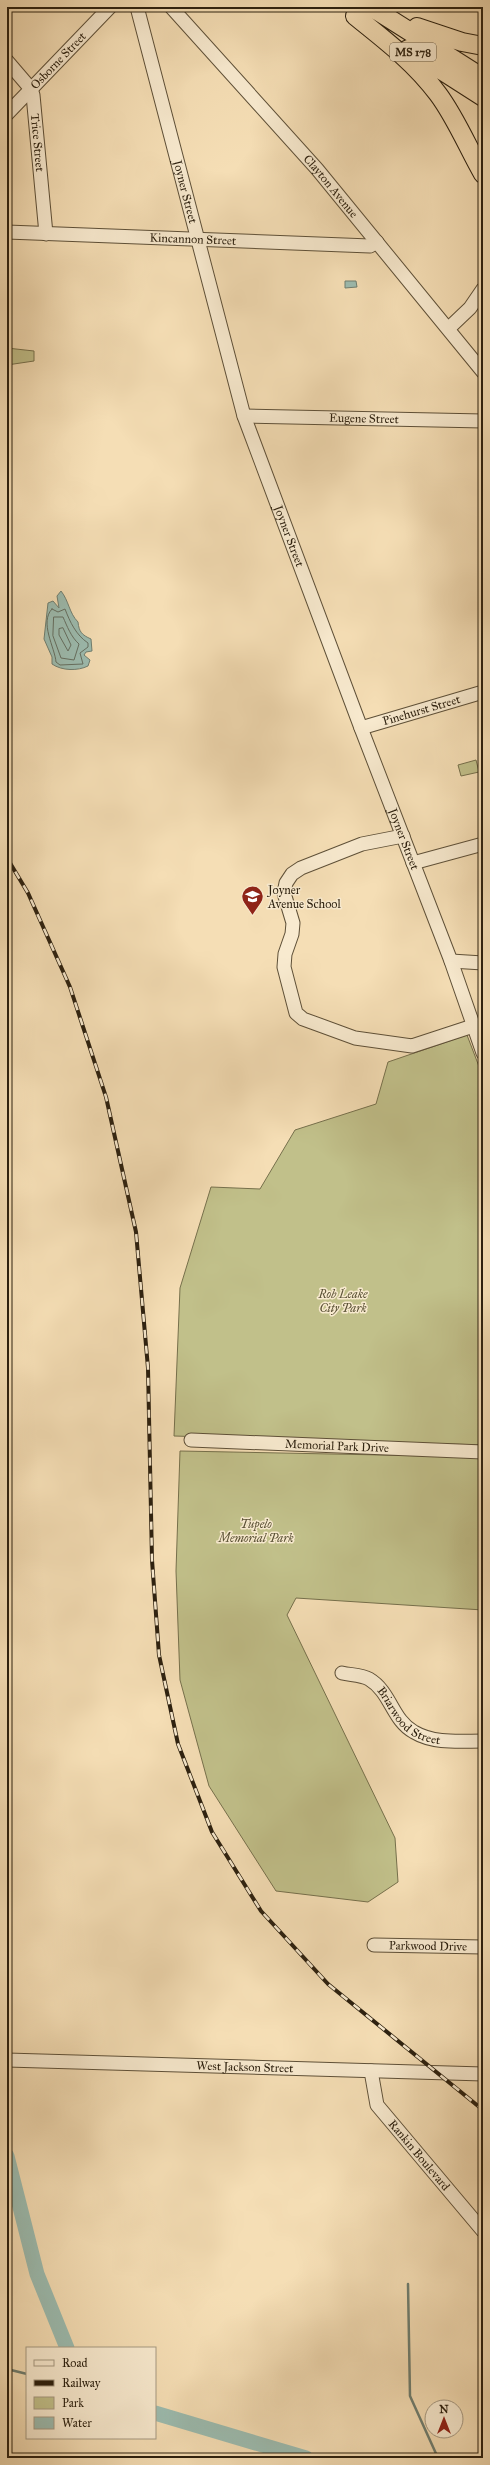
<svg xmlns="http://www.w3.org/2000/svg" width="490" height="2465" font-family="'IM FELL Great Primer',serif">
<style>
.green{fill:#c1c08a;stroke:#76704c}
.water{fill:#9cbcb0;stroke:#6f7e70}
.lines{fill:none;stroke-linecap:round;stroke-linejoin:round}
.shore{stroke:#646e60;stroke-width:1}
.stream{stroke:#6f7e70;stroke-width:2.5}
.river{stroke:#9cbcb0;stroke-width:15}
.minor-casing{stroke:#5e5038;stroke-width:15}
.highway-casing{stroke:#2c200f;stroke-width:20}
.minor{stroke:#f8eacf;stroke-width:13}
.highway{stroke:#f5deb5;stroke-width:18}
.rail-casing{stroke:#2c200f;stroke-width:4}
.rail{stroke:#f8eacf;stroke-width:2.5;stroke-dasharray:8;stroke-linecap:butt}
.labels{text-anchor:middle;stroke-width:3;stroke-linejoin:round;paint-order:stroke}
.shield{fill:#f8eacf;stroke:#695d49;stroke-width:1}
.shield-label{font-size:11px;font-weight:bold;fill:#2c200f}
.street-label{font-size:12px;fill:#2c200f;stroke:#f8eacf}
.poi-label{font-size:12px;fill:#2c200f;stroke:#f8eacf;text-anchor:start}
.park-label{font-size:12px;font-style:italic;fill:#595034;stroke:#f8eacf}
</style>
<rect width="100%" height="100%" fill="#f5deb5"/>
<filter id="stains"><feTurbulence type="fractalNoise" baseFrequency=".005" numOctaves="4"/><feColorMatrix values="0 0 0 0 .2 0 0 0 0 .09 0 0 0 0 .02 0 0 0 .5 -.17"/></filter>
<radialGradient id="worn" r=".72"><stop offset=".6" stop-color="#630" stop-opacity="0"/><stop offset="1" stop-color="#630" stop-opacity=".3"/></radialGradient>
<!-- green -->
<path class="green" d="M7,348L34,351V361L7,365Z
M476,760L479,772L461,776L458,765Z
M467,1035L483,1077V1445L174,1436L180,1288L211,1187L260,1189L295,1130L376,1104L388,1062Z
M180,1451L483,1457V1610L296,1598L287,1615L395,1838L398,1882L368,1902L276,1891L209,1786L180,1680L176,1571Z"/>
<!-- water -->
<path class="water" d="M345,281H356L357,287L345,288Z
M61,591C69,601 69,613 78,622C79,632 82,635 91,639L92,651L86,652L84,655L90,660L88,666C78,671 62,671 52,664V657L44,639L48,603L53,601L59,608L57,596Z"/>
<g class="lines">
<!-- shore -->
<path class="shore" d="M52,609L58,612L65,609C70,622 76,635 88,643V647L80,653L83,664L60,665L56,662C55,648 39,622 52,609Z
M54,617H63C67,626 71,637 79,644L74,660L61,658L53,636Z
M63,628L71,645L68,651L59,635V629Z"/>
<!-- stream -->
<path class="stream" d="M408,2284L410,2396L438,2458
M7,2369L27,2374"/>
<!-- river -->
<path class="river" d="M7,2156L37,2274L67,2348
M155,2413L306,2458"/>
<defs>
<g id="minor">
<path id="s1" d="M137,7L244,416L361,728L451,961L483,1053"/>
<path id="s2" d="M171,7L317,169L483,372"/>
<path id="s3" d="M7,61L31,89L33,95L46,234"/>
<path id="s4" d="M7,114L110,7"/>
<path id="s5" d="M7,232L370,246L377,242"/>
<path d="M449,328L470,308L483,289"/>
<path id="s6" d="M244,416L483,421"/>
<path id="s7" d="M361,728L483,692"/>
<path d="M403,836L362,844L301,868L292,874L286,883L284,893L293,923L292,934L285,954L284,967L296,1013L303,1019L355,1038L412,1046L473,1026"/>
<path d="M413,863L483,844"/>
<path d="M451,961L483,963"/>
<path id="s8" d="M191,1440L483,1452"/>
<path id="s9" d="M342,1673C351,1675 362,1675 369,1679C391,1692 392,1720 414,1732C434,1744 460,1741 483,1741"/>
<path id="s10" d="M374,1945L483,1947"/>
<path id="s11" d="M7,2060L483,2074"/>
<path id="s12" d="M371,2071L377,2105L483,2231"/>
</g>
<path id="highway" d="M371,7L483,78
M355,16C385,40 415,63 438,94C456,118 468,148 483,174
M417,27L462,42L483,46
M408,49L483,97"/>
</defs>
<!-- minor casing -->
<use href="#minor" class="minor-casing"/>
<!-- highway casing -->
<use href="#highway" class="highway-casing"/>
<!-- minor -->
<use href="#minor" class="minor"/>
<!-- highway -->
<use href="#highway" class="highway"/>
<defs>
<path id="rail" d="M7,858L28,893L70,987L106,1097L136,1232L148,1368L152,1560L159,1655L178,1744L212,1832L261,1911L328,1984L483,2110"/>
</defs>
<!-- rail casing -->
<use href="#rail" class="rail-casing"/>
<!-- rail -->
<use href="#rail" class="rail"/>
</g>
<!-- icons -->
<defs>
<symbol id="school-pin" viewBox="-11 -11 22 30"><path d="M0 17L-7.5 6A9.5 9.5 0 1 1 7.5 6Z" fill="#8f2418" stroke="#f8eacf"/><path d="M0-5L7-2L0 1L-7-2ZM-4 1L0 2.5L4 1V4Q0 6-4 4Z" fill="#fff"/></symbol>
</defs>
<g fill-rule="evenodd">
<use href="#school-pin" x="240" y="884" width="25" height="34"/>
</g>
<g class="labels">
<!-- shield labels -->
<rect class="shield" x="390" y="43" width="46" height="18" rx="3"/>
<g class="shield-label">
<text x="413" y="56">MS 178</text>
</g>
<!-- street labels -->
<g class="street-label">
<text dy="4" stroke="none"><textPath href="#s4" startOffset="74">Osborne Street</textPath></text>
<text dy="4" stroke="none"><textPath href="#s3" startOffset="91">Trice Street</textPath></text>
<text dy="4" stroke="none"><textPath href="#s2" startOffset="240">Clayton Avenue</textPath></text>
<text dy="4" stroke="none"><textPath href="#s1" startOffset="191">Joyner Street</textPath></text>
<text dy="4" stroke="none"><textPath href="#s5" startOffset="186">Kincannon Street</textPath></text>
<text dy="4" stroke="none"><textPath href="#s6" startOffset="120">Eugene Street</textPath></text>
<text dy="4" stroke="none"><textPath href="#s1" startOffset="551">Joyner Street</textPath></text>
<text dy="4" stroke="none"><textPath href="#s7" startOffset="63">Pinehurst Street</textPath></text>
<text dy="4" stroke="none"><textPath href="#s1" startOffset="875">Joyner Street</textPath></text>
<text dy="4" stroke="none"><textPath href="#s8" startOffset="146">Memorial Park Drive</textPath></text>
<text dy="4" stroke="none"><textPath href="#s9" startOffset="84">Briarwood Street</textPath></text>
<text dy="4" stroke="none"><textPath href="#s10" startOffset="54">Parkwood Drive</textPath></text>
<text dy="4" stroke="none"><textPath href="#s11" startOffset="238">West Jackson Street</textPath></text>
<text dy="4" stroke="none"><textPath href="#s12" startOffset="100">Rankin Boulevard</textPath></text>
</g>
<!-- poi labels -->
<g class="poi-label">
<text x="268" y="894">Joyner<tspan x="268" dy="14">Avenue School</tspan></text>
</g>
<!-- park labels -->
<g class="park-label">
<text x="343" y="1298">Rob Leake<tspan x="343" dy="14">City Park</tspan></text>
<text x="256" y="1528">Tupelo<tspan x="256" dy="14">Memorial Park</tspan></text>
</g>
</g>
<!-- margin -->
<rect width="490" height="2465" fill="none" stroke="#f5deb5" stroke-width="24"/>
<rect x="8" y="8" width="474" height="2449" fill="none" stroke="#2c200f" stroke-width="2"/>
<rect x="12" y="12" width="466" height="2441" fill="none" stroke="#2c200f"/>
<!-- legend -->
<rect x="26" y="2347" width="130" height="92" fill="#f8eacf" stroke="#a69982"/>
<rect x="34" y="2360" width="20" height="6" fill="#f8eacf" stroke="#a69982"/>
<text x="62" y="2367" font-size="12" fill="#2c200f">Road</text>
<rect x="34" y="2380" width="20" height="6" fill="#2c200f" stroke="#a69982"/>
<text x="62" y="2387" font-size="12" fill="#2c200f">Railway</text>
<rect x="34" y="2397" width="20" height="12" fill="#c1c08a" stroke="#a69982"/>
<text x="62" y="2407" font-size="12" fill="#2c200f">Park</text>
<rect x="34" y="2417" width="20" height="12" fill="#9cbcb0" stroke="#a69982"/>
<text x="62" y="2427" font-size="12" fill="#2c200f">Water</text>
<!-- north arrow -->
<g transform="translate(444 2419)"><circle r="19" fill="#f8eacf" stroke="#a69982"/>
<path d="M0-3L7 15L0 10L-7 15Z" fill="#8f2418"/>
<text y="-6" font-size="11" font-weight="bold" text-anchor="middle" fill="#2c200f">N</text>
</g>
<rect width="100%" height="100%" filter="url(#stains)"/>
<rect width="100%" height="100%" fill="url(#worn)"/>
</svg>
